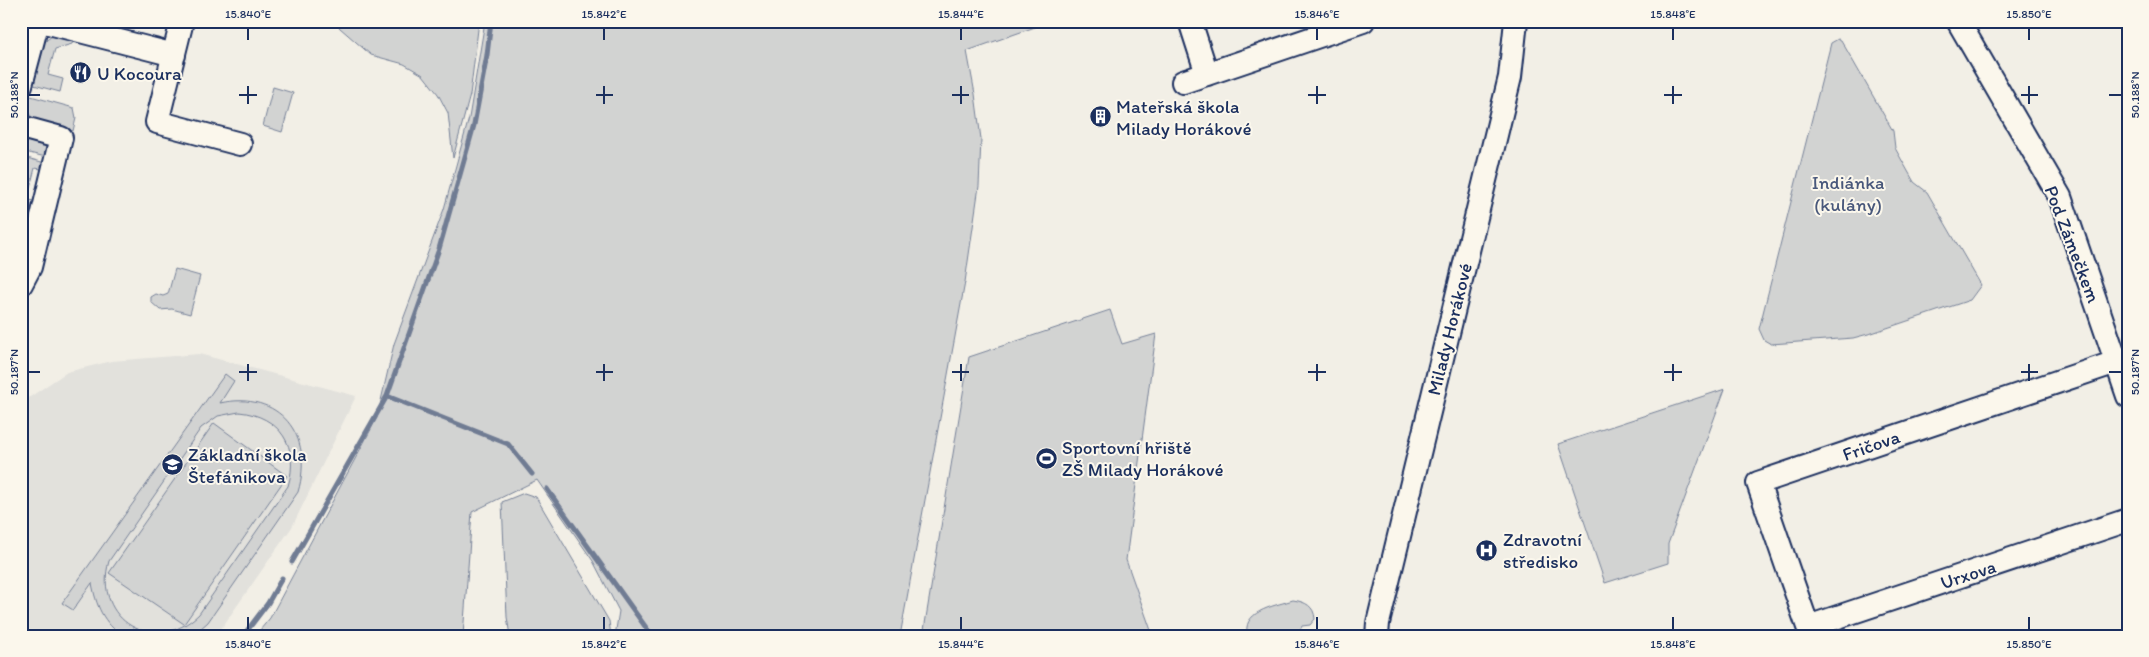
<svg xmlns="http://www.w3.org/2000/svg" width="2149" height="657" font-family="Itim,sans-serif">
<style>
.built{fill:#e2e1dc}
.green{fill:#d2d3d2;stroke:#768198;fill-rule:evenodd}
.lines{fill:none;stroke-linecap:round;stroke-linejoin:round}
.stream{stroke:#707b93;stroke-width:5}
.minor-casing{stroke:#1b2f5e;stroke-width:26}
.minor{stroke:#fbf7ec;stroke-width:22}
.ticks{fill:none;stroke:#1b2f5e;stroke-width:2}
.labels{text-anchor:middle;stroke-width:4;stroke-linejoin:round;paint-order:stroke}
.poi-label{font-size:19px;fill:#1b2f5e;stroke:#fbf7ec;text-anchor:start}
.park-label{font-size:19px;fill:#49587b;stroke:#fbf7ec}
.street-label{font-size:19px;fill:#1b2f5e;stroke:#fbf7ec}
.neatline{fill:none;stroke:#1b2f5e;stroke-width:2}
.ticks-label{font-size:12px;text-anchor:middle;fill:#1b2f5e}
</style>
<rect width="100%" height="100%" fill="#f2efe6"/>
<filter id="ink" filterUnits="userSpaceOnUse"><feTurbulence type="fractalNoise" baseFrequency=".02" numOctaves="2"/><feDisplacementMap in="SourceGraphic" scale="10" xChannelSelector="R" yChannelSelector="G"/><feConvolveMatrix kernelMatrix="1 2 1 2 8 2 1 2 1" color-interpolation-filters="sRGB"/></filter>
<g filter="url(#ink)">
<!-- built -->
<path class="built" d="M199,354L356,396L292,527L216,636H21V403L67,372L112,361Z"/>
<!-- green -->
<path class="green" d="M332,21H479L470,95L453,158L448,113L438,94L423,75L404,64L371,55Z
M485,21H1052L967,51L975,94L981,139L979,186L965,282L900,636H615L619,611L593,561L537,480L472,512L463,636H255L270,618L377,418L394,344L444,209L469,118Z
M58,34L74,37L72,44L55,49L48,75L63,79L60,92L30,84C35,64 35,41 58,34Z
M1838,39L1841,40L1893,131L1895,148L1914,182L1927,192L1981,285L1970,300L1872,333L1853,338L1771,344L1764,340L1759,329L1831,43Z
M273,87L293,93L282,132L263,126Z
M27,95L74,108L76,118L73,131C50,125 21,125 27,95Z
M21,139L49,144L50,158L21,151Z
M27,158L49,164L47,170L35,168L27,199L39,203L21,256V180Z
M175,269L200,276L190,314L172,309L160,310L151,302V297L156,294L163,296L168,294Z
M1110,310L1122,344L1156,334L1126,560L1153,636H923L969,357Z
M225,374L234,381L220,403C279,390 315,435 298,492L208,622L192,636H123C103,623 96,605 92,583L73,610L62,603ZM239,412C280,416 300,447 288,486L199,614C155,657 92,620 109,561L201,428L218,416Z
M1725,389L1668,544V563L1605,583L1558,444Z
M214,423L287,476L184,624L109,573Z
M524,493L536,497L609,621L611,636H510L507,617L502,502Z
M1293,600C1306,602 1314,606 1315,619L1310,625L1302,626L1297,636H1256L1247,632C1244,610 1278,605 1293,600Z"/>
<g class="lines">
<!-- stream -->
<path class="stream" d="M387,396L508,444L532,474
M547,489L652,636
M292,562L387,396L439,249L474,125L487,55L491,21
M243,636L268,603L282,578"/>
<defs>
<path id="minor" d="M41,21L174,55
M182,21L157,122L240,144
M1190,21L1207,74
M1958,21L2060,197L2128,396
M1183,82L1363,21
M21,85L38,21
M21,127L61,138L30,267L21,284
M2128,358L1758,483L1808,627L2128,520
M1377,636L1378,623L1510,77L1516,21"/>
</defs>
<!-- minor casing -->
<use href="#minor" class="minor-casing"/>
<!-- minor -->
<use href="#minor" class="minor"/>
</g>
</g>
<!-- ticks -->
<path class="ticks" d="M248,28V40M604,28V40M961,28V40M1317,28V40M1673,28V40M2029,28V40M248,86V104M604,86V104M961,86V104M1317,86V104M1673,86V104M2029,86V104M28,95H40M239,95H257M596,95H613M952,95H969M1308,95H1326M1664,95H1682M2021,95H2038M2109,95H2122M248,364V381M604,364V381M961,364V381M1317,364V381M1673,364V381M2029,364V381M28,372H40M239,372H257M596,372H613M952,372H969M1308,372H1326M1664,372H1682M2021,372H2038M2109,372H2122M248,617V630M604,617V630M961,617V630M1317,617V630M1673,617V630M2029,617V630"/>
<!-- icons -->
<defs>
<symbol id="restaurant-disc" viewBox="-11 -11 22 22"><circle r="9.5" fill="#1b2f5e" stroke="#fbf7ec"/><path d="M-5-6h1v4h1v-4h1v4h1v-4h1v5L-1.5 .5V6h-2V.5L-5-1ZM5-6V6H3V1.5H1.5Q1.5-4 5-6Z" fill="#fff"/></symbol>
<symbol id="building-disc" viewBox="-11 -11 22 22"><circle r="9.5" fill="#1b2f5e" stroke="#fbf7ec"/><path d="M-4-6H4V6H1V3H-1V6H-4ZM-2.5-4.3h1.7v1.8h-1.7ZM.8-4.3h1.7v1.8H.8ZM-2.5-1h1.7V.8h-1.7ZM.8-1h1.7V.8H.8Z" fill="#fff"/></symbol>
<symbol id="stadium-disc" viewBox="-11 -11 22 22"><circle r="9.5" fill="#1b2f5e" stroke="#fbf7ec"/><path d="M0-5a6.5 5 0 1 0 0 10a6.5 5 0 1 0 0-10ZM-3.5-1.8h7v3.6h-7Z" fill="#fff"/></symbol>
<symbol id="school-disc" viewBox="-11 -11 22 22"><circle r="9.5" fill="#1b2f5e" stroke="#fbf7ec"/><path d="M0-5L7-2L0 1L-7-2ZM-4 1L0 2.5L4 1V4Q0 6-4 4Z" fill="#fff"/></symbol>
<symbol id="hospital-disc" viewBox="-11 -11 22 22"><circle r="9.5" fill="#1b2f5e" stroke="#fbf7ec"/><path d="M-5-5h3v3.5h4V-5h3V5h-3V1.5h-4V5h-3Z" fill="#fff"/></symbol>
</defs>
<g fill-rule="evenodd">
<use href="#restaurant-disc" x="68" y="60" width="25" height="25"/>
<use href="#building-disc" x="1088" y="104" width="25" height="25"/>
<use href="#stadium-disc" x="1034" y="446" width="25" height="25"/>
<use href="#school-disc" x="160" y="452" width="25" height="25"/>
<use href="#hospital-disc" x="1474" y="538" width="25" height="25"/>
</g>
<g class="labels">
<!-- poi labels -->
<g class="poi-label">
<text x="97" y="80">U Kocoura</text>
<text x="1116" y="113">Mateřská škola<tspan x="1116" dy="22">Milady Horákové</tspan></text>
<text x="1062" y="454">Sportovní hřiště<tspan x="1062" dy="22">ZŠ Milady Horákové</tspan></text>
<text x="188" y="461">Základní škola<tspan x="188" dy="22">Štefánikova</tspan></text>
<text x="1503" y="546">Zdravotní<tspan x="1503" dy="22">středisko</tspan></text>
</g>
<!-- park labels -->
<g class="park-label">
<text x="1848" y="189">Indiánka<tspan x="1848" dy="22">(kulány)</tspan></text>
</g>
<!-- street labels -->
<g class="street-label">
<text transform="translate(2073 244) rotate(69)" y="7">Pod Zámečkem</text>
<text transform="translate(1449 329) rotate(-76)" y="7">Milady Horákové</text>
<text transform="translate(1871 445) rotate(-19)" y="7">Fričova</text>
<text transform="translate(1968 574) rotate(-18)" y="7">Urxova</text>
</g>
</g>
<!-- margin -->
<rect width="2149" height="657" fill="none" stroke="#fbf7ec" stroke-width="55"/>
<rect x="28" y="28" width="2094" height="602" class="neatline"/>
<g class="ticks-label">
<text x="248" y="18">15.840°E</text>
<text x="604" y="18">15.842°E</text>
<text x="961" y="18">15.844°E</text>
<text x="1317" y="18">15.846°E</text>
<text x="1673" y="18">15.848°E</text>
<text x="2029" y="18">15.850°E</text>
<text transform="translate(14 95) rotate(-90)" y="4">50.188°N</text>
<text transform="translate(2135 95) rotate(-90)" y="4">50.188°N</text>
<text transform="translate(14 372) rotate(-90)" y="4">50.187°N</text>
<text transform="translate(2135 372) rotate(-90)" y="4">50.187°N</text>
<text x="248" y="648">15.840°E</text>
<text x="604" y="648">15.842°E</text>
<text x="961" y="648">15.844°E</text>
<text x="1317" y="648">15.846°E</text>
<text x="1673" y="648">15.848°E</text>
<text x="2029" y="648">15.850°E</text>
</g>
</svg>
